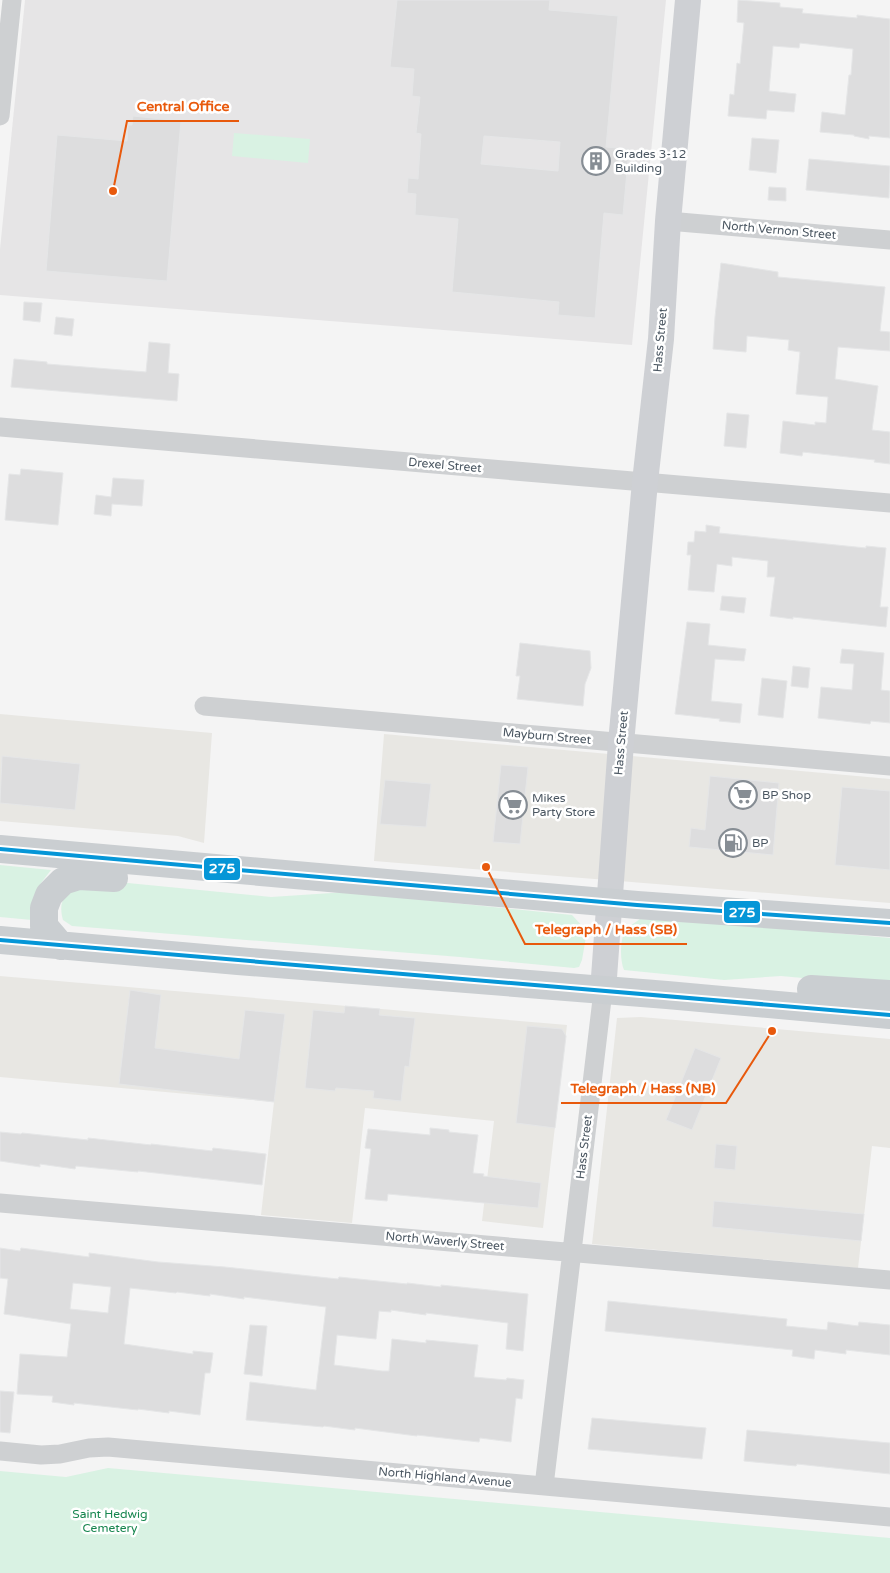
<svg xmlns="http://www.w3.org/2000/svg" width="890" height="1573" font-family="'Varela Round',sans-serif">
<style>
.commercial{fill:#e8e7e3}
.education{fill:#e6e5e6}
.green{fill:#d9f2e3}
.building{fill:#ddddde;stroke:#e5e6e7;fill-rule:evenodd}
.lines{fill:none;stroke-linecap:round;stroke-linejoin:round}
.street{stroke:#ced0d2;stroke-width:19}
.secondary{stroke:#ced0d4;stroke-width:26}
.primary{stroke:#caced1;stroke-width:28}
.bus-1-casing{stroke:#fff;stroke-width:8}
.bus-1{stroke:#0696d7;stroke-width:4}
.labels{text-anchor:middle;stroke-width:5;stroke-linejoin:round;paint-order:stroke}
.poi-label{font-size:12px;fill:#4a5661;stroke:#fff;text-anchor:start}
.street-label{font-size:12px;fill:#4a5661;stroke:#fff}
.park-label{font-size:12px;fill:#17864f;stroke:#fff}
.leader{fill:none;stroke:#e8590c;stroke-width:2}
.callout-dot{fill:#e8590c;stroke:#fff;stroke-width:2}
.callout-label{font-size:14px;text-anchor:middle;font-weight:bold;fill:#e8590c;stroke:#fff;stroke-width:5;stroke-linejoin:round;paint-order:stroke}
.line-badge{stroke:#fff;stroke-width:2}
.badge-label{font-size:14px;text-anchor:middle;font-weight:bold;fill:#fff}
</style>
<rect width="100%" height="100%" fill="#f4f4f4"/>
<!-- commercial -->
<path class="commercial" d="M0,714L212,733L204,843L178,836L0,821Z
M384,734L890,779V903L374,861Z
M0,976L567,1025L543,1228L482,1221L494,1121L365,1108L352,1223L261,1215L274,1102L0,1077Z
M641,1017L890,1039V1148L872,1146L858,1268L592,1244L617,1018Z"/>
<!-- education -->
<path class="education" d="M25,0H666L632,345L0,295V249Z"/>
<!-- green -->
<path class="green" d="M234,133L310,139L308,163L232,156Z
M0,865L51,870L41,883L37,892L32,920L0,917Z
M97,880L271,897L347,892L572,915L587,931L582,960L579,967L574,968L460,957L72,926L63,920C55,892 76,889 97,880Z
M640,919L734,924L890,938V986L781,976L724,980L624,970C620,961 620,942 624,933C627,927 635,923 640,919Z
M108,1468L890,1538V1573H0V1471L66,1477Z"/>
<!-- building -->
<path class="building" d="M397,0H550L549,10L618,16L606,147L629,149L623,215L604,213L595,318L558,315L559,302L452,292L458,219L415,215L416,194L407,193L408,178L418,179L421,134L416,133L420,97L412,96L414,69L390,67ZM484,136L560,142L558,171L481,164Z
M738,0L780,3V7L803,9L802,13L857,18V15L890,19V138L869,136V139L854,136V135L820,132L822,112L845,115L849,75H851L853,49L800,43L799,48L773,46L769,91L796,94L794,112L767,110L766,119L728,116L730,94L734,95L737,63L740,64L744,23L737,22Z
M133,116L181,121L167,281L46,271L57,135L127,141L128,125H132Z
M752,138L779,140L776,173L749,170Z
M809,159L890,166L889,198L806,190Z
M769,187L786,188V201L768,200Z
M721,263L778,272V277L885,287L880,331L890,332V351L838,347L835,379L878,386L872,430L890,432V464L874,462L875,460L803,452L802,456L780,453L783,421L815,425V422L826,423L828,397L796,394L800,352L788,350L789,340L747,336L746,352L713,349L715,317Z
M24,302L42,303L40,322L23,320Z
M56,317L74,319L72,336L54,334Z
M149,342L170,344L168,373L179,374L177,401L11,387L14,359L47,362V364L146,372Z
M727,413L749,415L746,448L724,446Z
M21,469L63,473L58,525L5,520L9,474L20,475Z
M113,478L144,480L142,506L112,504L111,516L94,514L96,495L111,497Z
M706,525L720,527L719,533L866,548V546L886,548L880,607H888L886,627L793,617V619L770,616L775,577H767L768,561L732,557V566L717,564L714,592L688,590L691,555H687L688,542H694L695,531L706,532Z
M722,596L746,598L744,613L720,610Z
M687,622L710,624L708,645L746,649L744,661L715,659L711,701L742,704L740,723L719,721L720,719L675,714Z
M520,643L590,651L591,668L585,684L583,706L517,699L520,676H516Z
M842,649L884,653L881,690L890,691V723L871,721L870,724L818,718L821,687L852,690L854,664L840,663Z
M793,666L810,668L808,688L791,686Z
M762,678L787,681L783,718L758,715Z
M2,756L80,764L75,810L0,803Z
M501,765L528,767L520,844L493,842Z
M710,776L779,783L773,855L689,847L691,828L705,830Z
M385,780L431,784L426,827L380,824Z
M842,787L890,791V870L835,865Z
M130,990L161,995L155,1048L239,1059L245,1010L285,1014L274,1102L119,1084Z
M345,1006L380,1009L379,1015L415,1018L409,1067L405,1066L401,1101L373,1098L374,1091L336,1088L335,1091L305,1088L313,1010L344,1013Z
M527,1026L562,1029L566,1036L555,1128L516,1123Z
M695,1048L721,1058L692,1130L666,1120Z
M430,1128L449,1130V1132L478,1135L473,1173L484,1174L483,1176L541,1183L538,1208L388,1194L387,1201L365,1199L371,1149L365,1148L368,1129L430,1135Z
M0,1132L21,1134L22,1133L88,1140V1138L151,1145V1144L212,1151L213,1148L266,1154L262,1185L138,1171V1172L76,1166L75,1169L40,1164V1167L0,1161Z
M716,1144L737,1146L735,1170L714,1168Z
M714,1201L864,1214L861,1241L712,1227Z
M0,1248L20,1251L21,1248L89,1257V1253L158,1262L225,1267L338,1279L339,1277L407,1284V1283L441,1287V1285L528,1294L523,1351L506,1349L508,1323L426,1313V1315L391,1310V1312L379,1311L376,1339L337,1335L334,1365L382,1371H389L392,1339L426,1343V1340L478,1345L474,1377L506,1380L507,1378L524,1380L522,1399L516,1398L511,1442L480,1438L479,1442L417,1435V1436L355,1428V1430L324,1426L323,1427L246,1420L250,1382L316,1390L326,1307L244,1297V1299L210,1294V1296L177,1292L176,1293L130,1288L124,1344L193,1354V1351L213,1353L210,1373H205L200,1415L169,1411V1413L138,1409V1410L74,1403V1405L52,1402L53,1396L17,1394L20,1354L67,1357L71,1324L4,1314L8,1279L0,1278ZM73,1283L111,1287L108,1313L70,1309Z
M608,1301L787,1319L786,1326L827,1330L828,1322L858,1326L859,1322L890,1325V1355L846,1350V1354L815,1350L814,1359L792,1356L793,1350L605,1331Z
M250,1325L267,1326L262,1376L244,1374Z
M0,1391L14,1392L10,1433L0,1432Z
M592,1418L706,1428L702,1459L588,1449Z
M747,1430L890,1443V1474L797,1464L796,1466L744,1461Z"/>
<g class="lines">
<!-- street -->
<path class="street" d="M0,116L12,0
M668,221L890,240
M0,427L890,503
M204,706L890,766
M0,1203L890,1280
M0,1451L41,1455L60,1454L89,1448L108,1447L890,1517
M544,1486L603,991"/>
<!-- secondary -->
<path class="secondary" d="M603,991L621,743L645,482L661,339L668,221L688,0"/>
<!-- primary -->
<path class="primary" d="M0,849L637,905L890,923
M0,940L238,961L667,995L890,1015
M61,946L44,926V908L49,895L63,881L79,876L114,878
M811,989L890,994"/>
<defs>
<path id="bus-1" d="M0,849L637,905L890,923
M0,940L890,1015"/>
</defs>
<!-- bus-1 casing -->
<use href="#bus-1" class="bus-1-casing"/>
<!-- bus-1 -->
<use href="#bus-1" class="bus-1"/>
</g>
<!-- icons -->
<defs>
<symbol id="building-ring" viewBox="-11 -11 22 22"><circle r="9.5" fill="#fff" stroke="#868d94" stroke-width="1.5"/><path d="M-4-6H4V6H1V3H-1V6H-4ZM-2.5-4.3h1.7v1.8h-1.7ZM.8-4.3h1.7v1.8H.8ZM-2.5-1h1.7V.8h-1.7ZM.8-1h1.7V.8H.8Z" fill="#868d94"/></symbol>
<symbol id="supermarket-ring" viewBox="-11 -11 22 22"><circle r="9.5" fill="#fff" stroke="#868d94" stroke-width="1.5"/><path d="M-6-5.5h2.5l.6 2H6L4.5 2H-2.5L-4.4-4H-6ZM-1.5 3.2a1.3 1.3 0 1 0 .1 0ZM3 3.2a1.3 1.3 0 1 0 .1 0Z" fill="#868d94"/></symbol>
<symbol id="fuel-ring" viewBox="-11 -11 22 22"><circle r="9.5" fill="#fff" stroke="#868d94" stroke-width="1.5"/><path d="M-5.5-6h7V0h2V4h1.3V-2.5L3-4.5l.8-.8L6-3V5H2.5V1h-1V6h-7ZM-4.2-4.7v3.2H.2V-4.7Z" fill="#868d94"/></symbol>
</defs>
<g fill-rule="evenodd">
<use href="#building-ring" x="580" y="145" width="32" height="32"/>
<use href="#supermarket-ring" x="727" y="779" width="32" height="32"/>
<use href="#supermarket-ring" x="497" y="789" width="32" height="32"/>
<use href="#fuel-ring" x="717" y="827" width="32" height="32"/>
</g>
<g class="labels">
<!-- poi labels -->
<g class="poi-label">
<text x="615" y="158">Grades 3-12<tspan x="615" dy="14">Building</tspan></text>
<text x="762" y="799">BP Shop</text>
<text x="532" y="802">Mikes<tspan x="532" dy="14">Party Store</tspan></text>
<text x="752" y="847">BP</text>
</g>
<!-- street labels -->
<g class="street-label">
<text transform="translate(779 230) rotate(5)" y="4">North Vernon Street</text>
<text transform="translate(660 340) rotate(-85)" y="4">Hass Street</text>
<text transform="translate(445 465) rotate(5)" y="4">Drexel Street</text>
<text transform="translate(547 736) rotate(5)" y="4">Mayburn Street</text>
<text transform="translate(621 743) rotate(-85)" y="4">Hass Street</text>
<text transform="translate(584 1147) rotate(-83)" y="4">Hass Street</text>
<text transform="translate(445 1241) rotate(5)" y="4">North Waverly Street</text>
<text transform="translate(445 1477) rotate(5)" y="4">North Highland Avenue</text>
</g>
<!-- park labels -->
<g class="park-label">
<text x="110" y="1518">Saint Hedwig<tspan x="110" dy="14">Cemetery</tspan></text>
</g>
</g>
<!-- callouts -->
<path class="leader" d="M113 191L127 121H239M486 867L525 944H687M772 1031L726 1103H561"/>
<g class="callout-dot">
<circle cx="113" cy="191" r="5"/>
<circle cx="486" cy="867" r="5"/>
<circle cx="772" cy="1031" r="5"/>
</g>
<g class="callout-label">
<text x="183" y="111">Central Office</text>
<text x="606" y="934">Telegraph / Hass (SB)</text>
<text x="643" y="1093">Telegraph / Hass (NB)</text>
</g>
<g class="line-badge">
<rect x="203" y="857" width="38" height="24" rx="5" fill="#0696d7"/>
<rect x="723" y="900" width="38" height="24" rx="5" fill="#0696d7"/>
</g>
<g class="badge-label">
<text x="222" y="873">275</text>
<text x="742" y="917">275</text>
</g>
</svg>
